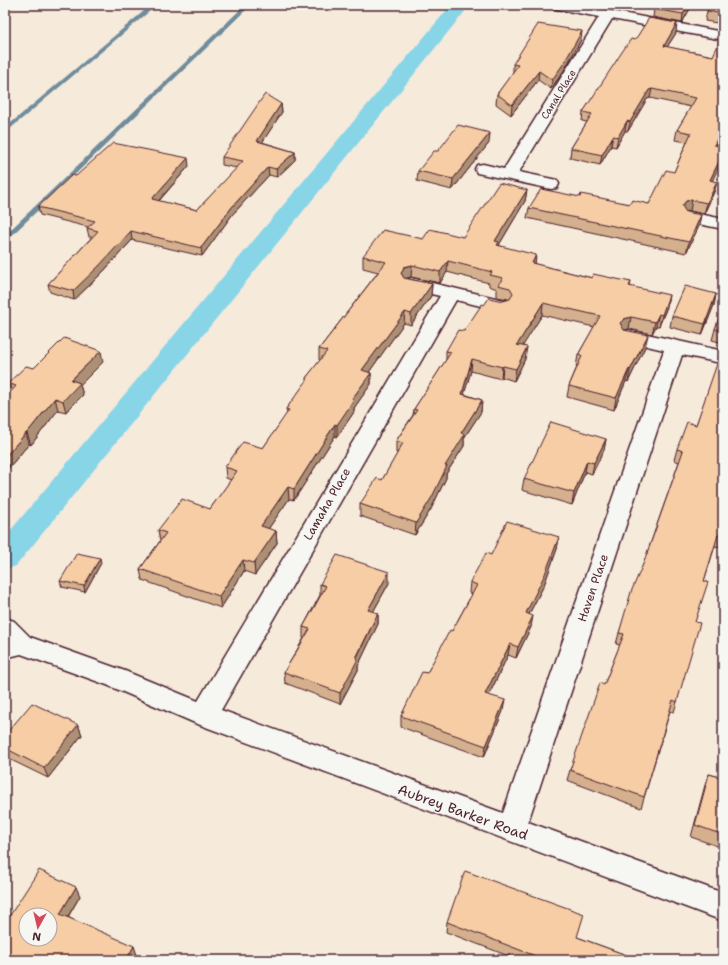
<svg xmlns="http://www.w3.org/2000/svg" width="728" height="965" font-family="'Shantell Sans',sans-serif">
<style>
.lines{fill:none;stroke-linecap:round;stroke-linejoin:round}
.stream{fill:#6f8c9c;fill-rule:evenodd}
.canal{fill:#88d5e8;fill-rule:evenodd}
.street-casing{stroke:#4a1f2b;stroke-width:3}
.street{fill:#f6f6f2;fill-rule:evenodd}
.wall{fill:#d4b08e;stroke:#4a1f2b}
.shaded-wall{fill:#ac9074;stroke:#4a1f2b}
.building{fill:#f6cda5;stroke:#4a1f2b;fill-rule:evenodd}
.labels{text-anchor:middle;stroke-width:3;stroke-linejoin:round;paint-order:stroke}
.far-street-label{font-size:10px;fill:#4a1f2b;stroke:#f6f6f2}
.street-label{font-size:12px;fill:#4a1f2b;stroke:#f6f6f2}
.near-street-label{font-size:14px;fill:#4a1f2b;stroke:#f6f6f2}
</style>
<rect width="100%" height="100%" fill="#f6eadb"/>
<filter id="ink" filterUnits="userSpaceOnUse"><feTurbulence type="fractalNoise" baseFrequency=".025" numOctaves="2"/><feDisplacementMap in="SourceGraphic" scale="8" xChannelSelector="R" yChannelSelector="G"/><feConvolveMatrix kernelMatrix="1 2 1 2 8 2 1 2 1" color-interpolation-filters="sRGB"/></filter>
<g filter="url(#ink)">
<g class="lines">
<!-- stream -->
<path class="stream" d="M151,5H157L5,133V128Z
M245,5H251L7,240L5,241V235Z"/>
<!-- canal -->
<path class="canal" d="M451,5H470L16,566L5,570V537Z"/>
<defs>
<path id="street" d="M550,5H579L723,32V40L612,19L519,172L557,180L559,184L557,188L551,189L477,173L475,169L477,165L483,164L504,169L599,17L557,9L552,8Z
M690,212L723,219V229L684,221L681,217L684,213Z
M411,278L508,301L510,305L508,309L501,311L456,300L221,710L503,813L664,350L622,340L619,336L622,332L629,330L723,351V361L716,362L682,355L528,822L723,893V921L195,723L107,685L21,654L5,658V618L14,621L30,637L125,671L198,701L440,296L404,288L402,284L404,280Z"/>
</defs>
<!-- street casing -->
<use href="#street" class="street-casing"/>
<!-- street -->
<use href="#street" class="street"/>
</g>
<!-- wall -->
<path class="wall" d="M692,5L682,23L653,17L654,9Z
M723,5V24L705,21L707,11Z
M676,33L667,47L713,56L717,145L712,181L717,182L714,192L704,214L690,211H685L699,226L686,253L527,218L529,208L580,197L630,204H649L674,172L687,142L675,140L677,130L691,107L650,98L647,99L628,131H625L616,147L611,146L600,165L570,158L571,148L587,122L582,121L583,112L635,40Z
M581,40L563,72L551,89L538,80L511,115L496,104L497,94L513,73V64Z
M281,104L282,112L262,142L295,152V160L277,177L269,175L232,215L202,256L132,240L101,274L74,300L50,292L48,284L92,237H89L87,228L88,227L40,215L38,207L76,176L189,166L159,201L197,210L237,168L222,165V157Z
M489,143L452,190L417,181L418,171L438,151Z
M527,190L525,201L499,245L535,264L592,278L631,282L630,286L667,307L659,326H656L652,334L629,329L624,330L645,347L628,382L626,381L614,410L567,397L569,386L577,367H576L578,355L594,327L542,315L522,346L525,359L514,381L502,377L501,379L471,371L464,394L482,400L481,412L464,438V446L446,474V478L431,509L415,535L360,516V504L382,480L398,453H396V441L413,415L414,409L446,360V351L464,331L484,305L508,299L497,297V289L489,286V283L447,272L440,283L411,277L405,278L432,284L431,296L411,325L404,323L369,372L371,373V384L354,408V412L337,437L335,436L294,500L289,499L268,529L276,531L277,543L255,575L244,571L221,608L142,580L140,569L160,541L158,530L210,509L231,480L226,478L225,467L263,448L287,414L286,409L306,383V378L320,361L319,360V349L378,272L363,268V256L423,239L463,237Z
M716,294L714,305L702,335L670,327L672,316Z
M723,309V343L712,340L715,329Z
M723,351V538L720,547L715,546L704,581L677,702L674,712L670,711L641,808L567,780L570,770L620,645L616,644L619,633L679,462L674,460L677,449L696,425Z
M103,362L80,385L83,395L66,412L58,410L31,445L29,444L5,472V398L11,391L8,383L34,368Z
M606,439L604,450L592,474L585,472L572,505L522,490L524,479Z
M559,537L557,549L544,585L529,614L531,627L516,658L508,655L489,695L503,711L484,757L401,727V716L452,631L472,594L469,593L470,582L491,555Z
M101,563L85,592L62,587L60,581Z
M389,583L373,612L378,613V624L358,666V670L340,704L285,683L284,672L304,638H303V627L320,595V584Z
M78,725L82,735L48,778L5,757V735Z
M709,774L723,778V848L691,837L705,785Z
M80,896L68,917L137,955L134,960H5V923Z
M447,922L577,937L640,960H519L446,932Z"/>
<!-- shaded-wall -->
<path class="shaded-wall" d="M689,5H692L682,23L683,14Z
M677,23L676,33L662,55L664,46Z
M582,31L581,40L563,72L551,89L552,80Z
M539,71L538,80L511,115L512,105Z
M652,89L650,98L647,99L628,131L630,122L649,90Z
M281,104L282,112L258,149L257,141Z
M627,121L625,131L616,147L618,137Z
M723,128V133L712,154L714,145Z
M490,133L489,143L452,190L453,179Z
M613,136L611,146L600,165L602,155Z
M295,152V160L277,177L276,169Z
M723,153V158L708,190L710,180Z
M188,158L189,166L153,207L152,199Z
M268,167L269,175L232,215L202,256L201,248L232,207Z
M717,182L714,192L704,214L707,203Z
M527,190L525,201L499,245L498,253L495,241Z
M692,200L690,211L684,212L682,206L686,201Z
M701,215L699,226L686,253L689,242Z
M131,231L132,240L101,274L74,300L73,291Z
M536,255L535,266L532,263Z
M448,261L447,272L440,283V272Z
M412,265L411,277L404,279L401,273L404,267Z
M432,284L431,296L411,325V314Z
M716,294L714,305L702,335L705,324Z
M669,295L667,307L659,326L662,315Z
M543,303L542,315L516,357L517,345Z
M405,312L404,323L362,382V370Z
M659,314L656,326L652,334L655,322Z
M631,317L629,329L622,331L620,323L624,319Z
M648,335L645,347L628,382L630,370Z
M527,347L525,359L514,381L516,369Z
M101,351L103,362L80,385L83,395L66,412L63,401L71,380Z
M472,359L471,371L461,405L462,394Z
M503,366L502,377L501,379L502,367Z
M629,369L626,381L614,410L616,398Z
M371,373V384L354,408V412L337,437V425L352,399Z
M55,398L58,410L31,445L27,433Z
M482,400L481,412L464,438V446L446,474V478L431,509L415,535L416,523L461,433Z
M335,424V436L294,500V489Z
M26,433L29,444L5,472V457Z
M606,439L604,450L592,474L594,463Z
M587,461L585,472L572,505L574,493Z
M288,487L289,499L262,538L261,526Z
M276,531L277,543L255,575L254,563Z
M559,537L557,549L544,585L524,624L526,613Z
M100,558L101,563L85,592L84,586Z
M243,560L244,571L221,608L219,596Z
M389,572V583L368,621V610Z
M378,613V624L358,666V670L340,704V693Z
M533,616L531,627L516,658L518,647Z
M510,644L508,655L484,705L485,694Z
M505,700L503,711L484,757L486,746Z
M78,725L82,735L48,778L44,768Z
M76,887L80,896L64,923L60,914Z
M134,946L137,955L134,960H126Z"/>
<!-- building -->
<path class="building" d="M657,5H689L683,14L654,9Z
M711,5H723V14L707,11Z
M649,18L677,23L664,46L713,56L723,33V128L714,145L723,146V153L710,180L717,182L707,203L692,200L686,201L682,206L686,212L701,215L689,242L529,208L541,189L580,197L581,194L630,204L632,200L649,204L666,170L674,172L691,133L677,130L696,98L652,89L649,90L630,122L627,121L618,137L613,136L602,155L571,148L592,114L583,112L622,52L631,39L635,40Z
M538,24L582,31L564,63L552,80L539,71L512,105L497,94L518,65L513,64Z
M265,94L281,104L257,141L295,152L276,169L268,167L232,207L201,248L131,231L99,266L73,291L48,284L98,231L87,228L95,221L38,207L72,175L76,176L113,143L188,158L152,199L197,210L243,161L222,157Z
M458,125L490,133L453,179L418,171L434,151H438Z
M499,183L527,190L495,241L499,242L497,245L536,255L532,263L592,278L593,274L631,282L629,286L669,295L662,315L659,314L655,322L631,317L624,319L620,323L624,330L648,335L630,370L629,369L616,398L569,386L582,356L578,355L600,316L543,303L517,345L527,347L516,369L503,366L502,367L472,359L462,394L482,400L461,433L465,434L445,466H447L432,497L416,523L360,504L377,478L382,480L403,443L396,441L417,410L414,409L451,352L446,351L458,330L464,331L482,304L484,305L489,298L503,301L510,299L513,293L510,288L498,285L503,278L490,275L492,272L448,261L440,272L412,265L404,267L401,273L404,278L432,284L411,314L405,312L362,370L371,373L352,399L354,400L337,425L335,424L294,489L288,487L261,526L276,531L254,563L243,560L219,596L140,569L166,533L158,530L182,499L210,509L237,471L225,467L243,442L263,448L289,410L286,409L308,379L306,378L327,351L319,349L386,262L363,256L383,230L423,239L430,229L463,237Z
M685,286L716,294L705,324L672,316Z
M722,309H723V331L715,329Z
M64,338L101,351L71,380L80,383L63,401L55,398L27,433H26L5,457V398L16,386L8,383L26,366L34,368Z
M723,351V536L718,535L704,581L708,582L695,622L700,623L677,702L673,700L644,797L570,770L600,683L604,685L624,634L619,633L631,592L644,562L683,451L677,449L687,422L696,425L721,352Z
M551,422L606,439L594,463L587,461L574,493L524,479Z
M507,521L559,537L545,574L526,613L533,616L518,647L510,644L485,694L505,700L486,746L401,716L422,672L427,673L450,630L452,631L477,585L470,582L486,553L491,555Z
M77,553L100,558L84,586L60,581Z
M337,555L389,572L368,610L378,613L356,658L358,659L340,693L284,672L310,629L303,627L326,586L320,584Z
M32,703L78,725L44,768L5,748V735Z
M709,774L723,778V835L695,825Z
M39,870L76,887L60,914L134,946L126,960H21L5,953V923ZM26,915H50V939H26Z
M465,871L584,914L577,937L640,960H546L447,922Z"/>
</g>
<g class="labels">
<!-- far-street labels -->
<g class="far-street-label">
<text transform="translate(558 94) rotate(-58)" y="4">Canal Place</text>
</g>
<!-- street labels -->
<g class="street-label">
<text transform="translate(327 504) rotate(-60)" y="4">Lamaha Place</text>
<text transform="translate(593 588) rotate(-71)" y="4">Haven Place</text>
</g>
<!-- near-street labels -->
<g class="near-street-label">
<text transform="translate(463 812) rotate(20)" y="5">Aubrey Barker Road</text>
</g>
</g>
<!-- margin -->
<rect width="728" height="965" fill="none" stroke="#f6f6f2" stroke-width="20"/>
<rect x="10" y="10" width="708" height="945" fill="none" stroke="#4a1f2b" stroke-width="1.5" filter="url(#ink)"/>
<!-- north arrow -->
<g transform="translate(38 927) rotate(188)"><circle r="19" fill="#f6f6f2" stroke="#b1a0a2"/>
<path d="M0-3L7 15L0 10L-7 15Z" fill="#d1495b"/>
<text y="-6" font-size="11" font-weight="bold" text-anchor="middle" fill="#4a1f2b">N</text>
</g>
</svg>
